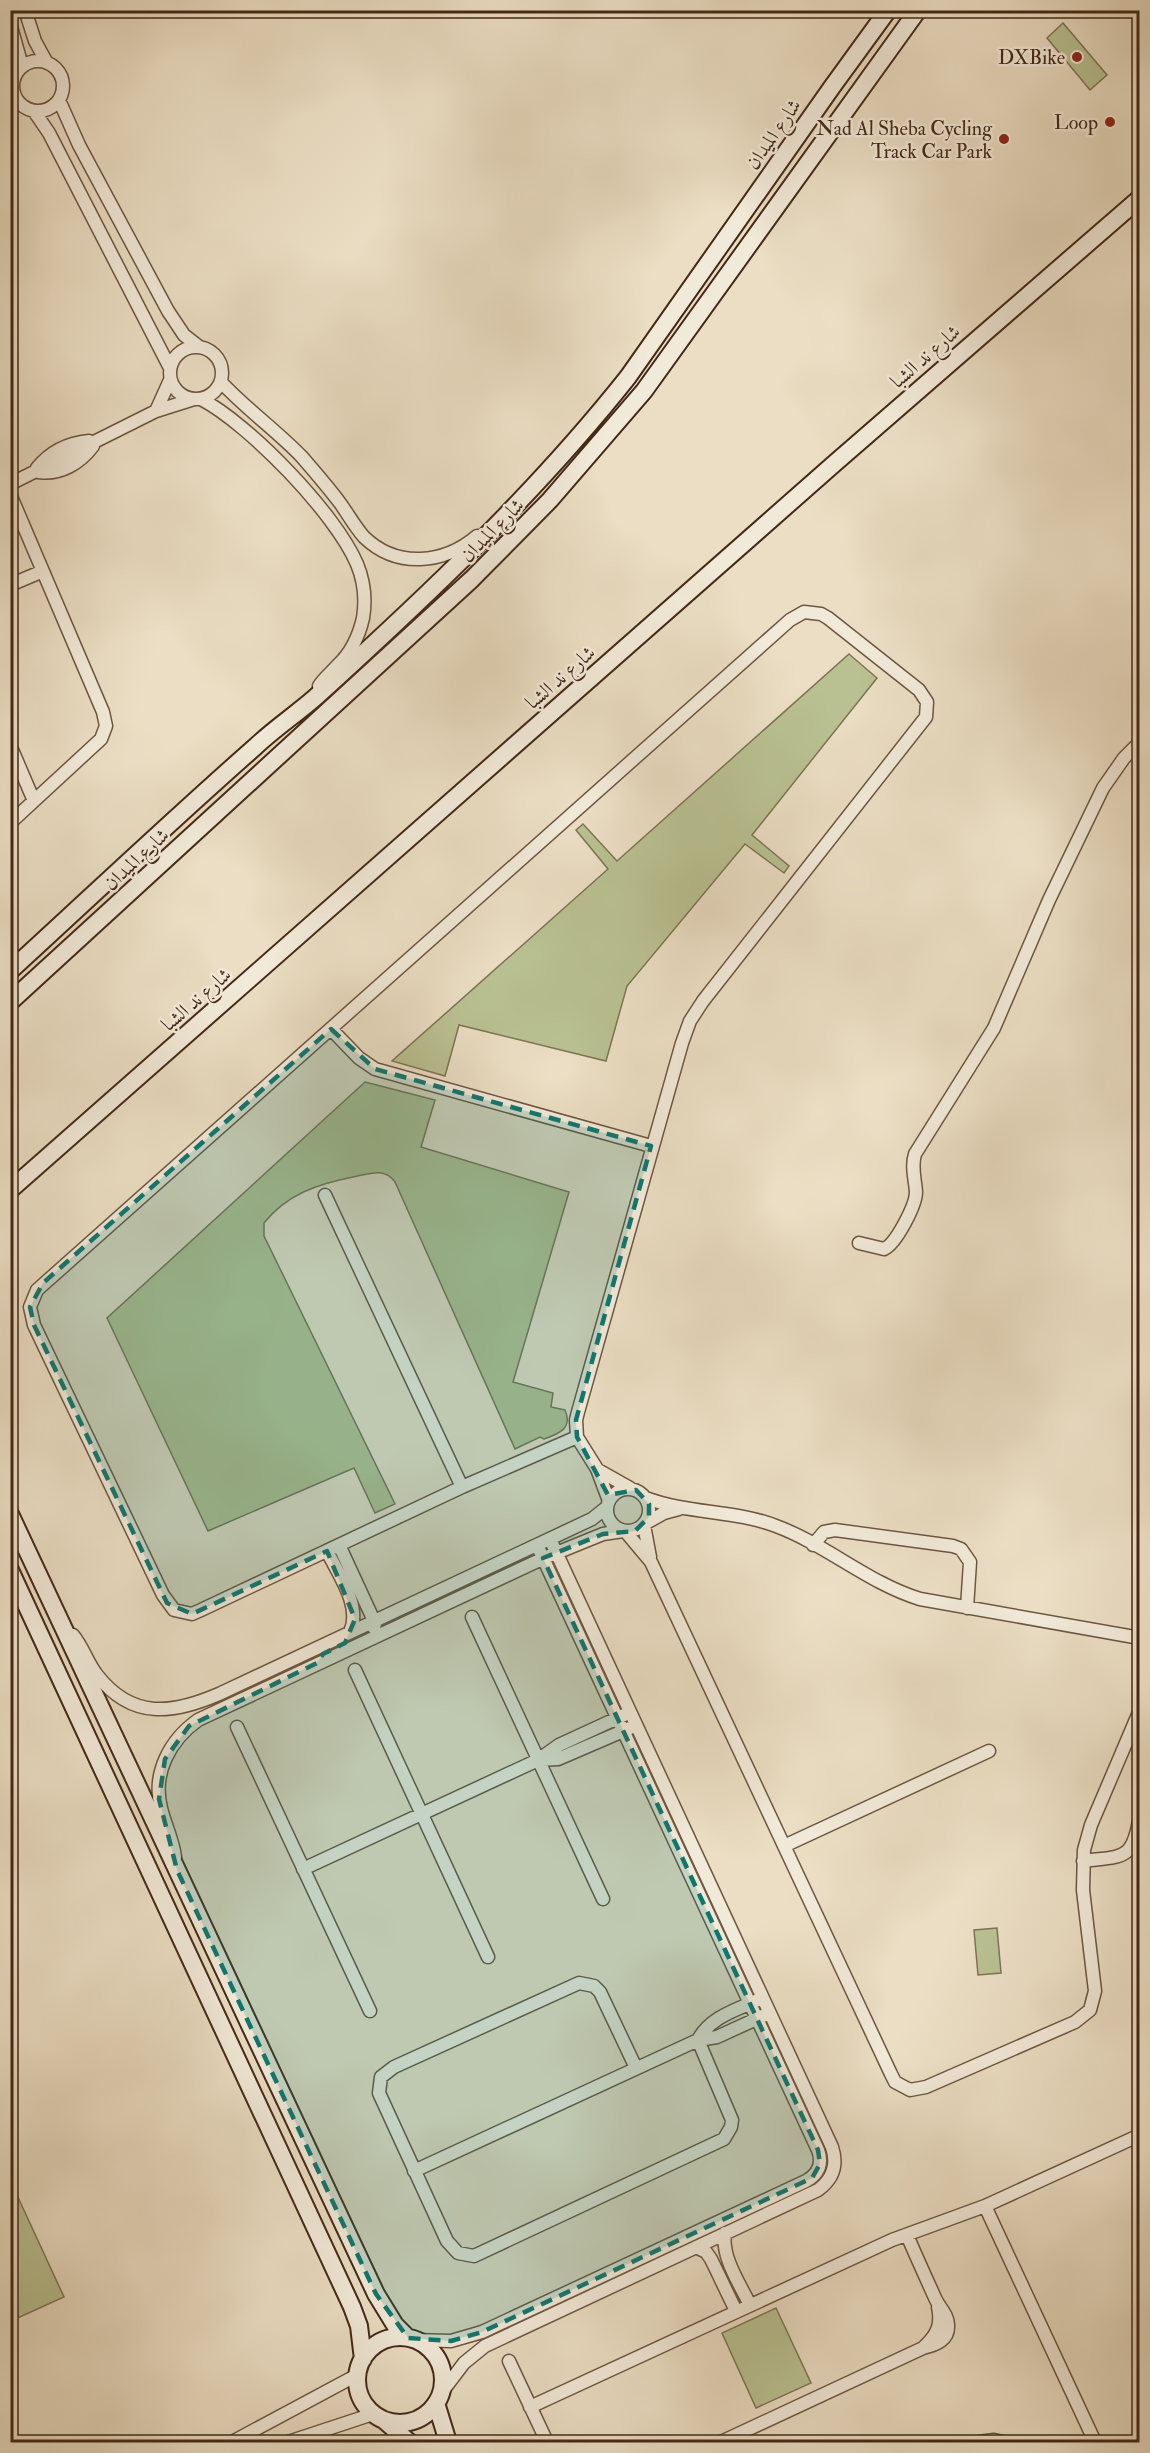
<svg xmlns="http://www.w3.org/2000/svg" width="1150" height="2453" font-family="'IM FELL Double Pica',Amiri,serif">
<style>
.green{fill:#b9c192;stroke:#7e7454;stroke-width:1.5}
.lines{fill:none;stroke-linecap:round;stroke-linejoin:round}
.street-casing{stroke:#6d5642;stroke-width:15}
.secondary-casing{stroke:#432817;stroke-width:20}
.street{stroke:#f2ead9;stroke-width:12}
.secondary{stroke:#f2ead9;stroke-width:16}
.marked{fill:#0f766e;fill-opacity:0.2;stroke:#0f766e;stroke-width:4.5;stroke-dasharray:12 8;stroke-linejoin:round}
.poi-dot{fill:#8f2418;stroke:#f2ead9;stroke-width:2}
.labels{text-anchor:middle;stroke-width:5;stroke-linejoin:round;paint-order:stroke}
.poi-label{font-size:20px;fill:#432817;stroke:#f2ead9;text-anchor:end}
.street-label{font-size:20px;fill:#432817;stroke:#f2ead9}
</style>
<rect width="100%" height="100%" fill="#ebdec4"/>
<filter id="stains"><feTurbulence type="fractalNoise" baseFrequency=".00333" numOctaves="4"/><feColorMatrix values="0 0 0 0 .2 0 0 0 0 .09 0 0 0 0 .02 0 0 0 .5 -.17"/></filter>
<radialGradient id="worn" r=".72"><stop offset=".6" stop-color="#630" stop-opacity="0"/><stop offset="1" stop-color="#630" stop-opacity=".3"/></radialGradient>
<!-- green -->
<path class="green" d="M1063,23L1107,75L1090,90L1047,38Z
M849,654L877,678L752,835L789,866L784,873L745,844L627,986L606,1061L459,1025L445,1076L392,1061L608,869L576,830L583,824L617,861Z
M365,1082L435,1100L421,1147L569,1192L513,1382L553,1393L551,1407L565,1410C573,1428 559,1434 544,1439L540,1437L515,1449L395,1182C384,1167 369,1174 353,1177C318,1184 287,1194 264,1223V1236L395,1504L375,1513L354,1468L208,1531L107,1318Z
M997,1928L1001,1973L978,1975L974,1930Z
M10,2180L64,2297L11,2321H10Z
M776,2308L811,2383L756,2408L722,2333Z"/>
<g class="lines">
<defs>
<path id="street" d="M25,10L35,41L47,63
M10,23L22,66
M13 86a25 25 0 1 1 50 0a25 25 0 1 1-50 0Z
M59,100L79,145L168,311L184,335L198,346
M34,111L49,133L170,368
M170 373a26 26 0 1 1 52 0a26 26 0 1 1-52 0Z
M221,382C246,409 276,430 302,457C315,472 328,487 340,503C348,514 355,527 364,537C397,569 444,564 477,536
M201,399C249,424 336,514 357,564C364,581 366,600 363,618C359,636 351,653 337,666C331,673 324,678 319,686
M156,411L170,380
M37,468C51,451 67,443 89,441
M39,472C61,475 80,463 93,446
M10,484L156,411L194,399
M10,494L103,712L106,726L101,739L10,823
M10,585L43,571
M804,612L821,614L828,618L919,690L927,702L926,717L703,1001L690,1021L682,1043L578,1412L576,1420L577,1437L462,1487L201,1610L192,1614L174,1610L163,1595L34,1325L30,1307L37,1290L790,620Z
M10,745L34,801
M331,1029L359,1058L375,1069L651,1146
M325,1195L462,1487
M859,1243L884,1249C896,1244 916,1205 916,1192C915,1178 911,1167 915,1154L994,1028L1049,900L1103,788L1124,758L1140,742
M577,1437L597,1469L609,1501
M598,1470L630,1488
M607 1510a21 21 0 1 1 42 0a21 21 0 1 1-42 0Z
M646,1498C688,1514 735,1510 776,1526C827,1545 868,1583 920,1599L1140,1638
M646,1523L664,1513L679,1509
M644,1525L650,1557
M625,1531L651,1562L891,2074L895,2082L910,2090L926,2087L1075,2022L1090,2010L1095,1991L1083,1890L1084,1850L1091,1825L1140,1710
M339,1545L375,1623L374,1628
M813,1545L824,1532L835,1530L953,1546L961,1549L970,1562L967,1608
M327,1551C338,1574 362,1606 350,1632
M472,1617L603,1899
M73,1635C83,1647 87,1662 97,1675C132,1720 173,1714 219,1694L592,1519L607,1507
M355,1670L488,1957
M237,1727L370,2011
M538,1760L558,1759L630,1728
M784,1846L989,1751
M175,1857C173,1840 165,1825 161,1808C152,1773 170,1740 198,1720L544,1558L603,1534L623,1531
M1083,1861C1124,1856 1133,1861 1140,1815
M303,1869L538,1760L559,1745L624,1715
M698,2040C710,2017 736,2010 758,2000
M636,2068L600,1992L594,1986L579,1983L394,2067L381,2077L379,2093L447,2241L458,2253L474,2256L724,2139L731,2127L732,2120L698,2040
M414,2171L698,2040L717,2037L765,2015
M985,2206L1095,2442
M725,2233C721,2257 740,2284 750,2305
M696,2247L706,2252L711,2259L736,2311
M412,2340L451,2341L482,2332L806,2181C819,2174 823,2163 818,2150L537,1545
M924,2347C937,2335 942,2325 938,2307
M509,2361L547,2442
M439,2396L464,2363L485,2346L818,2190C833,2179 838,2165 832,2147L550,1539
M530,2407L892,2240L985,2206L1140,2135
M232,2442L357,2375
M288,2442L373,2414
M721,2442L923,2348C936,2345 949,2340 948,2325C948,2315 940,2308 936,2300C926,2278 916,2256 907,2235
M979,2442L994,2440L1003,2442"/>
<path id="secondary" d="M10,971C92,896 172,820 255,747C275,728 298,713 318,695C428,595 536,493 628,377L832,87L888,10
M10,1002L472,579L550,500L644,391L918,10
M10,1190L835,463L1140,198
M10,1514L376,2294L395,2325L408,2338
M10,1570L352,2307L359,2326L363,2359
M357 2380a43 43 0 1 1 86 0a43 43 0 1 1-86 0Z
M436,2403L448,2442
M385,2421L409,2442"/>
</defs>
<!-- street casing -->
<use href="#street" class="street-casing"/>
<!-- secondary casing -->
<use href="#secondary" class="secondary-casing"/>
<!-- street -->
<use href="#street" class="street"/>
<!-- secondary -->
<use href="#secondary" class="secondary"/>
</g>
<!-- marked area -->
<path class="marked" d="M331,1029L375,1069L651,1146L576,1420L577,1437L608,1495L636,1490L649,1504V1517L635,1531L603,1534L543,1558L818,2150L820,2164L812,2178L482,2332L451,2341L408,2338L376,2294L177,1870L159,1799L165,1759L189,1726L317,1663L323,1654L345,1643L355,1619L327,1551L192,1614L167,1603L34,1325L30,1307L43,1283Z"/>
<!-- markers -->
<g class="poi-dot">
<circle cx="1077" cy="57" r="6"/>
<circle cx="1110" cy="122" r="6"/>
<circle cx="1004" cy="139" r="6"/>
</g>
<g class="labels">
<!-- poi labels -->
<g class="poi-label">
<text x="1065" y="64">DXBike</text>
<text x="1098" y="129">Loop</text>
<text x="992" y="135">Nad Al Sheba Cycling<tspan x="992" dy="23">Track Car Park</tspan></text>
</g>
<!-- street labels -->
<g class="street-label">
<text transform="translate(773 134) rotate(-55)" y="7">شارع الميدان</text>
<text transform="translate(925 356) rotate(-41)" y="7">شارع ند الشبا</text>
<text transform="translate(492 530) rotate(-45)" y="7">شارع الميدان</text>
<text transform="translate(560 677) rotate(-41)" y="7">شارع ند الشبا</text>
<text transform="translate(136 859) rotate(-43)" y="7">شارع الميدان</text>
<text transform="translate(196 999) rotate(-41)" y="7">شارع ند الشبا</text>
</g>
</g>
<!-- margin -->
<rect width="1150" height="2453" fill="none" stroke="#ebdec4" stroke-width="36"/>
<rect x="12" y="12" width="1126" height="2429" fill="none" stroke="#432817" stroke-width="3"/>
<rect x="18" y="18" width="1114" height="2417" fill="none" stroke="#432817" stroke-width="1.5"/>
<rect width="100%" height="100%" filter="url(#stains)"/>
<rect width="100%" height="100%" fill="url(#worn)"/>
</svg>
